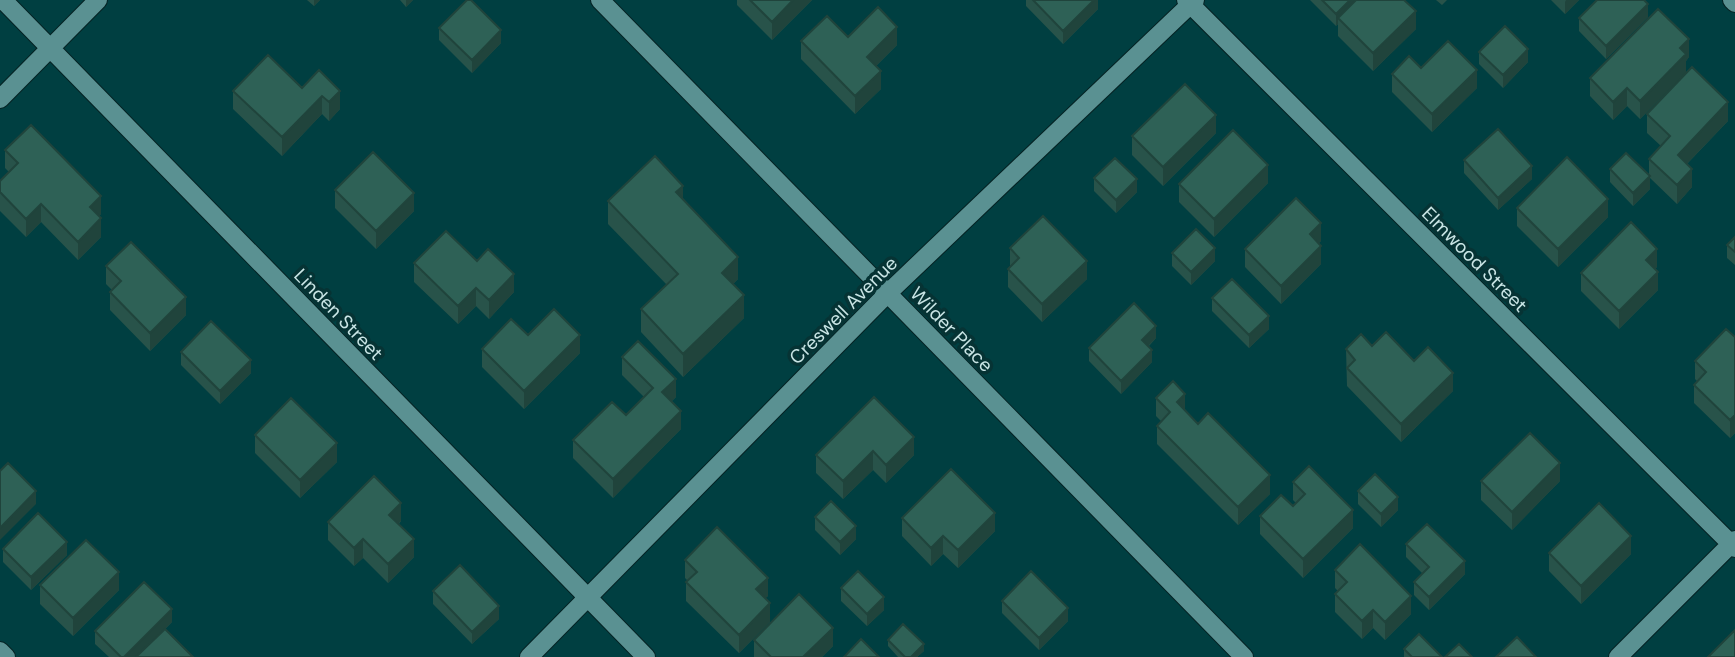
<svg xmlns="http://www.w3.org/2000/svg" width="1735" height="657" font-family="'DM Sans',sans-serif">
<style>
.lines{fill:none;stroke-linecap:round;stroke-linejoin:round}
.minor-casing{stroke:#052324;stroke-width:20}
.minor{stroke:#5a9192;stroke-width:18}
.wall{fill:#28534a}
.shaded-wall{fill:#20443c}
.building{fill:#2e6156;stroke:#20443c;stroke-width:2}
.labels{text-anchor:middle;stroke-width:7;stroke-linejoin:round;paint-order:stroke}
.street-label{font-size:19px;fill:#c9e5e5;stroke:#063334}
</style>
<rect width="100%" height="100%" fill="#003f41"/>
<g class="lines">
<defs>
<path id="minor" d="M3,0L646,657
M600,0L1244,657
M1186,0L1735,548
M1732,0L1735,3
M0,99L98,0
M0,651L6,657
M529,657L888,293L1195,0
M1618,657L1735,540"/>
</defs>
<!-- minor casing -->
<use href="#minor" class="minor-casing"/>
<!-- minor -->
<use href="#minor" class="minor"/>
</g>
<!-- wall -->
<path class="wall" d="M307,0H320L314,6Z
M400,0H413L406,7Z
M737,0H812L772,40L737,5Z
M1026,0H1098V9L1063,44L1026,6Z
M1310,0H1404L1416,29L1373,71L1338,36V24L1336,26Z
M1436,0H1447L1442,5Z
M1551,0H1579L1565,14Z
M1648,17L1606,59L1579,31V18Z
M439,28L501,43L472,73L439,40Z
M848,37L897,45L876,66L881,89L855,114L801,59V41Z
M1479,52L1528,62L1503,88L1479,64Z
M1689,57L1686,61V73L1640,119L1627,106L1613,120L1590,96V78Z
M319,70L340,109L329,121L322,114L282,156L233,109V91L302,88Z
M1392,74L1477,88L1432,132L1392,92Z
M1647,114L1728,121L1687,164L1692,187L1677,204L1650,178V189L1633,206L1610,182V169L1649,175V159L1661,146L1647,133Z
M1216,133L1163,186L1132,155V136Z
M5,150L101,214L99,216L101,237L78,260L41,222L26,237L0,211V181L9,172L5,168Z
M1464,160L1532,179L1498,210L1464,173Z
M1094,178L1137,192L1116,213L1094,191Z
M1268,183L1214,237L1179,202V184Z
M335,190L414,211L376,249L335,208Z
M683,199L738,279L733,284L744,318L683,377L641,332V309L667,285L608,224V201Z
M1517,208L1608,217L1558,267L1517,226Z
M1735,237V265L1727,258V245Z
M1321,241L1319,243L1321,264L1281,304L1245,267V249Z
M1010,248L1087,279L1042,322L1008,287V269L1010,267Z
M1172,253L1215,261L1191,285L1172,266Z
M477,261L514,292L489,319L476,306L458,324L414,282V263Z
M106,266L186,315L150,351L110,310V292L112,290L106,284Z
M1657,267L1655,269L1658,290L1619,329L1581,291V273Z
M1212,298L1269,329L1249,348L1212,311Z
M528,335L580,353L524,409L482,367V349Z
M1735,337V433L1730,438L1694,403V385L1697,381L1695,379V361Z
M1156,338L1149,346L1152,362L1121,394L1089,361V348Z
M1372,346L1414,361L1453,391L1401,442L1347,386L1346,349Z
M181,352L251,373L220,404L181,365Z
M622,357L676,397L672,401L681,429L613,498L573,458V440L626,415L644,397L622,375Z
M874,397L914,455L886,483L873,470L843,499L816,473V455Z
M1156,398L1185,411L1270,494L1238,525L1157,444V426L1161,421L1156,416Z
M255,435L337,462L300,498L255,453Z
M1481,481H1560L1512,530L1481,500Z
M1293,482L1353,528L1303,578L1260,534V516L1293,506L1296,503L1293,500Z
M1358,491L1398,510L1381,527L1358,504Z
M815,517L856,539L840,555L815,530Z
M902,518L995,531L958,568L943,554L931,566L902,536Z
M401,521L399,524L414,557L388,583L363,558L354,566L328,540V522Z
M1406,544L1465,574L1429,610L1414,595V582L1423,574L1406,557Z
M3,549L67,555L31,590L3,562Z
M1549,553L1631,554L1581,604L1549,571Z
M685,560L768,596L765,598L770,622L739,653L686,601V582L688,581L685,578Z
M1335,570L1411,614L1385,640L1373,628L1362,639L1335,612V594L1338,591L1335,588Z
M40,585L119,590L73,636L40,604Z
M841,588L884,610L867,626L841,601Z
M433,591L499,619L472,644L433,604Z
M1002,601L1068,621L1039,650L1002,613Z
M172,622L165,629L193,657H109L95,644V631Z
M754,640L833,646L822,657H754Z
M888,640L924,651L917,657H898L888,646Z
M1404,649L1442,657H1404Z"/>
<!-- shaded-wall -->
<path class="shaded-wall" d="M314,0H320L314,6Z
M406,0H413L406,7Z
M793,0H812L772,40V22Z
M1094,0H1098V9L1063,44V31Z
M1350,0H1362L1338,18V24L1336,26V14Z
M1566,0H1579L1565,14V2Z
M1648,4V17L1606,59V46Z
M1416,11V29L1373,71V53Z
M897,27V45L867,75V57Z
M501,30V43L472,73V60Z
M1689,39V57L1686,61V73L1640,119V101L1680,48Z
M1528,49V62L1503,88V75Z
M1477,70V88L1432,132V114Z
M881,71V89L855,114V96Z
M1627,88V106L1613,120V102Z
M340,91V109L329,121V102Z
M322,96V114L282,156V137Z
M1728,102V121L1678,173V155Z
M1216,115V133L1163,186V167Z
M1268,165V183L1214,237V219Z
M1532,166V179L1498,210V198Z
M1692,169V187L1677,204V185Z
M1650,176V189L1633,206V193Z
M1137,179V192L1116,213V200Z
M683,186V208L676,192Z
M414,193V211L376,249V231Z
M101,196V214L90,226V207Z
M1608,199V217L1558,267V249Z
M41,204V222L26,237V219Z
M101,218V237L78,260V242Z
M1321,223V241L1310,252V234Z
M1321,246V264L1281,304V286Z
M1215,248V261L1191,285V272Z
M1657,249V267L1646,278V260Z
M738,257V279L722,296V273Z
M1087,261V279L1042,322V304Z
M1658,272V290L1619,329V311Z
M514,274V292L489,319V300Z
M476,288V306L458,324V306Z
M744,295V318L683,377V354Z
M186,297V315L150,351V333Z
M1269,316V329L1249,348V335Z
M1156,326V338L1142,352V340Z
M580,335V353L524,409V391Z
M1152,350V362L1121,394V381Z
M251,360V373L220,404V391Z
M1453,373V391L1401,442V424Z
M676,379V397L662,410V392Z
M1185,394V412L1177,402Z
M681,411V429L613,498V479Z
M1735,415V433L1730,438V420Z
M914,437V455L886,483V465Z
M337,443V462L300,498V480Z
M873,451V470L843,499V481Z
M1560,463V481L1512,530V512Z
M1270,475V494L1238,525V507Z
M36,491V504L0,540V528Z
M1398,497V510L1381,527V514Z
M401,503V521L389,533V515Z
M1353,510V528L1303,578V559Z
M995,513V531L958,568V550Z
M856,526V539L840,555V542Z
M943,536V554L931,566V548Z
M1631,536V554L1581,604V586Z
M363,539V558L354,566V548Z
M414,539V557L388,583V564Z
M67,542V555L31,590V577Z
M1465,561V574L1429,610V597Z
M119,572V590L73,636V618Z
M768,578V596L756,608V589Z
M1411,596V614L1385,640V622Z
M884,597V610L867,626V614Z
M770,603V622L739,653V635Z
M499,606V619L472,644V632Z
M1068,608V621L1039,650V638Z
M172,609V622L137,657H124Z
M1373,610V628L1362,639V621Z
M833,628V646L822,657H803Z
M924,644V651L917,657H911Z"/>
<!-- building -->
<path class="building" d="M467,0H471L501,30L472,60L439,28Z
M750,0H793L772,22Z
M1033,0H1094L1063,31Z
M1322,0H1350L1336,14Z
M1356,0H1404L1416,11L1373,53L1338,18Z
M1597,0H1644L1648,4L1606,46L1579,18Z
M878,7L897,27L867,57L881,71L855,96L801,41L827,16L848,37Z
M1658,9L1689,39L1680,48L1686,54L1640,101L1627,88L1613,102L1590,78Z
M1505,26L1528,49L1503,75L1479,52Z
M1448,41L1477,70L1432,114L1392,74L1409,56L1421,68Z
M268,55L302,88L319,70L340,91L329,102L322,96L282,137L233,91Z
M1692,67L1728,102L1678,155L1692,169L1677,185L1649,159L1670,136L1647,114Z
M1185,84L1216,115L1163,167L1132,136Z
M31,125L101,196L90,207L101,218L78,242L41,204L26,219L0,192V181L18,163L5,150Z
M1498,129L1532,166L1498,198L1464,160Z
M1233,130L1268,165L1214,219L1179,184Z
M373,152L414,193L376,231L335,190Z
M1626,153L1650,176L1633,193L1610,169Z
M655,156L683,186L676,192L738,257L722,273L744,295L683,354L641,309L678,274L608,201Z
M1567,157L1608,199L1558,249L1517,208Z
M1115,158L1137,179L1116,200L1094,178Z
M1296,198L1321,223L1310,234L1321,246L1281,286L1245,249Z
M1043,216L1087,261L1042,304L1008,269L1019,258L1010,248Z
M1631,222L1657,249L1646,260L1658,272L1619,311L1581,273Z
M1196,229L1215,248L1191,272L1172,253Z
M446,231L477,261L488,249L514,274L489,300L476,288L458,306L414,263Z
M1735,237V252L1727,245Z
M131,242L186,297L150,333L110,292L121,281L106,266Z
M1232,279L1269,316L1249,335L1212,298Z
M1134,303L1156,326L1142,340L1152,350L1121,381L1089,348Z
M554,309L580,335L524,391L482,349L511,319L528,335Z
M211,321L251,360L220,391L181,352Z
M1726,329L1735,337V415L1730,420L1694,385L1706,372L1695,361Z
M1386,332L1414,361L1428,347L1453,373L1401,424L1347,368L1355,360L1346,349L1361,334L1372,346Z
M638,341L676,379L662,392L681,411L613,479L573,440L612,402L626,415L653,388L622,357Z
M1173,381L1185,394L1177,402L1198,424L1208,413L1270,475L1238,507L1157,426L1170,412L1156,398Z
M874,397L914,437L886,465L873,451L843,481L816,455Z
M291,398L337,443L300,480L255,435Z
M1530,433L1560,463L1512,512L1481,481Z
M8,463L36,491L0,528V471Z
M1309,466L1353,510L1303,559L1260,516L1281,495L1293,506L1305,494L1293,482Z
M951,469L995,513L958,550L943,536L931,548L902,518Z
M1375,474L1398,497L1381,514L1358,491Z
M374,476L401,503L389,515L414,539L388,564L363,539L354,548L328,522Z
M831,501L856,526L840,542L815,517Z
M1599,503L1631,536L1581,586L1549,553Z
M38,513L67,542L31,577L3,549Z
M1427,524L1465,561L1429,597L1414,582L1429,567L1406,544Z
M717,527L768,578L756,589L770,603L739,635L686,582L697,572L685,560Z
M86,540L119,572L73,618L40,585Z
M1360,544L1411,596L1385,622L1373,610L1362,621L1335,594L1347,582L1335,570Z
M460,565L499,606L472,632L433,591Z
M858,571L884,597L867,614L841,588Z
M1031,571L1068,608L1039,638L1002,601Z
M144,582L172,609L124,657H121L95,631Z
M799,594L833,628L803,657H771L754,640Z
M903,624L924,644L911,657H905L888,640Z
M165,629L193,657H136Z
M1735,630V657H1708Z
M1419,634L1442,657H1412L1404,649Z
M1517,637L1536,657H1496Z
M861,639L879,657H844Z
M1459,644L1472,657H1445Z"/>
<g class="labels">
<!-- street labels -->
<g class="street-label">
<text transform="translate(1475 259) rotate(45)" y="7">Elmwood Street</text>
<text transform="translate(843 310) rotate(-45)" y="7">Creswell Avenue</text>
<text transform="translate(339 314) rotate(46)" y="7">Linden Street</text>
<text transform="translate(952 329) rotate(46)" y="7">Wilder Place</text>
</g>
</g>
</svg>
